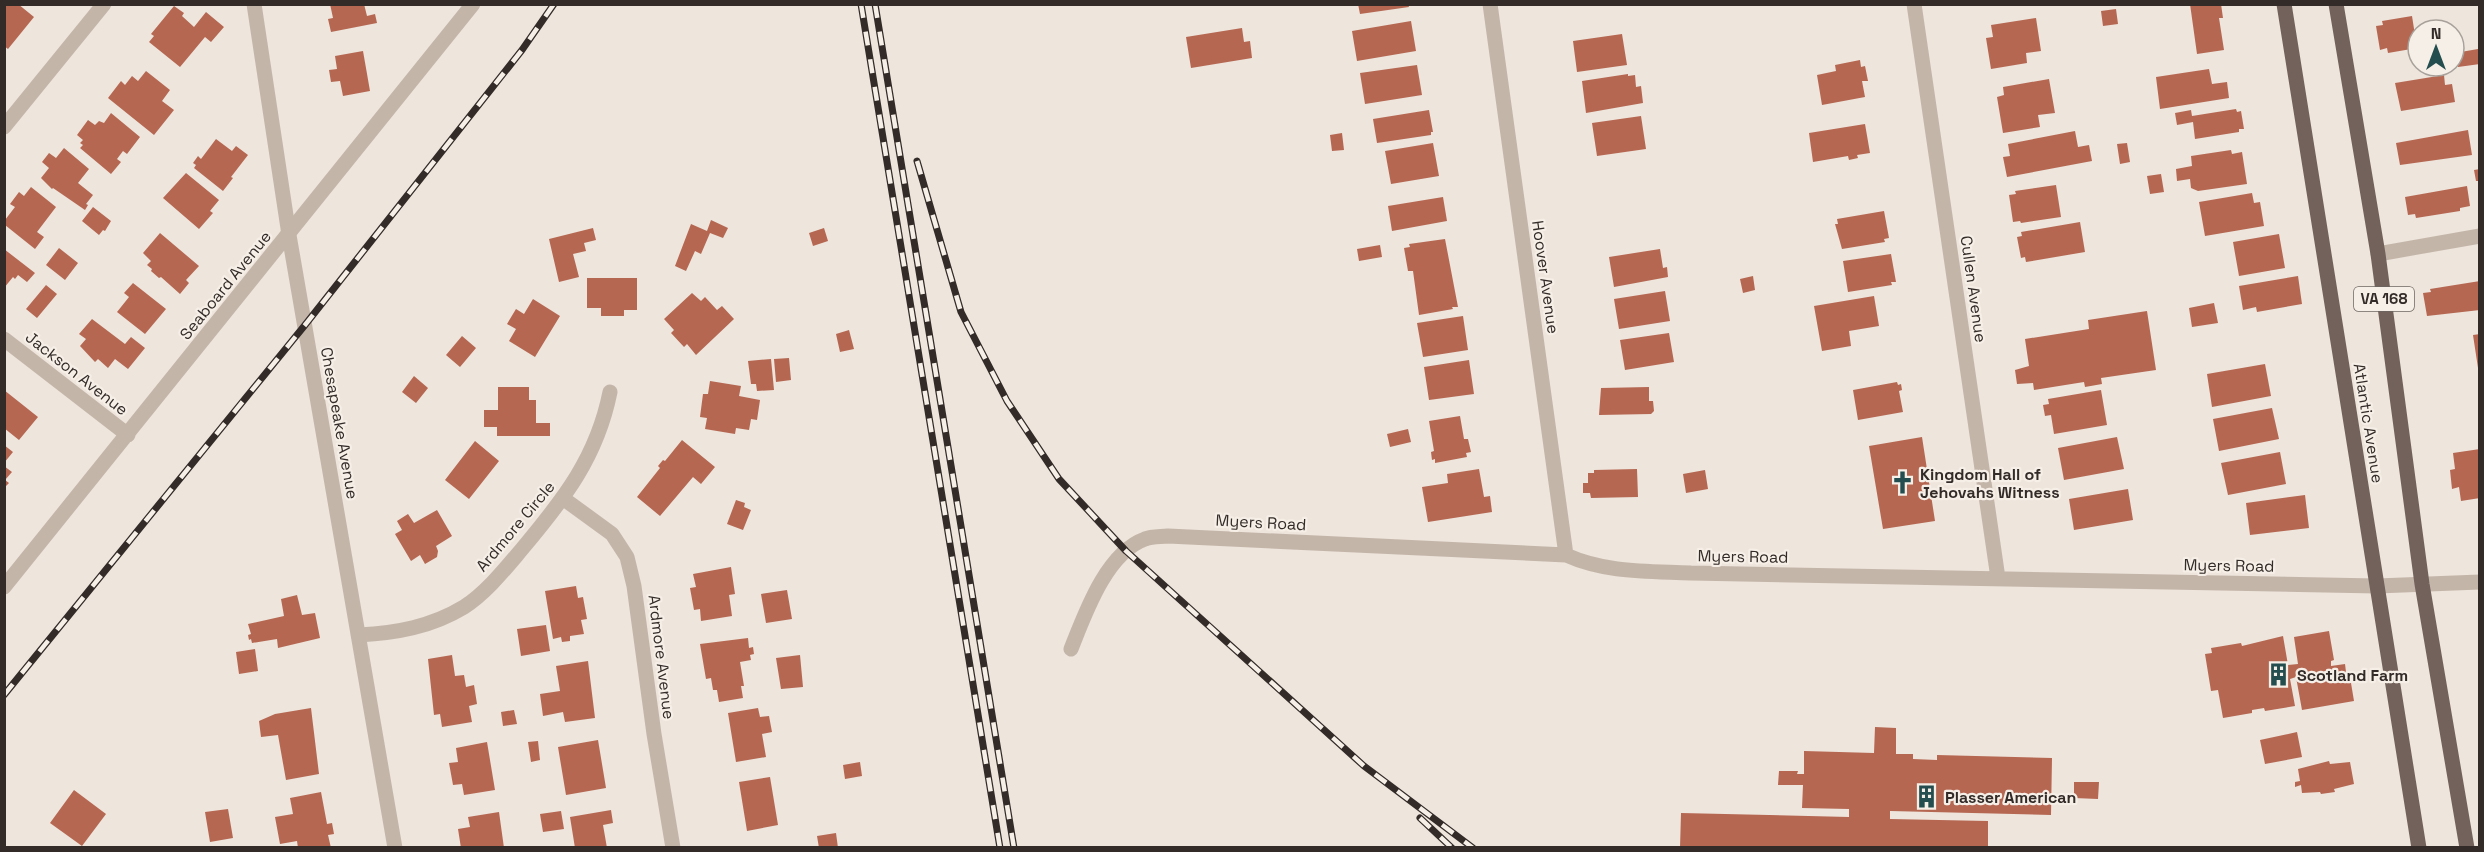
<svg xmlns="http://www.w3.org/2000/svg" width="2484" height="852" font-family="'Space Grotesk',sans-serif">
<style>
.building{fill:#b56752}
.lines{fill:none;stroke-linecap:round;stroke-linejoin:round}
.minor{stroke:#c4b5a9;stroke-width:15}
.tertiary{stroke:#c4b5a9;stroke-width:15}
.primary{stroke:#72625b;stroke-width:15}
.rail-casing{stroke:#332b28;stroke-width:7}
.rail{stroke:#f6efe7;stroke-width:4.5;stroke-dasharray:14;stroke-linecap:butt}
.labels{text-anchor:middle;stroke-width:4.5;stroke-linejoin:round;paint-order:stroke}
.shield{fill:#f6efe7;stroke:#6e6661;stroke-width:1.5}
.shield-label{font-size:15px;font-weight:bold;fill:#332b28}
.street-label{font-size:16px;fill:#332b28;stroke:#f6efe7}
.poi-label{font-size:16px;font-weight:bold;fill:#332b28;stroke:#f6efe7;text-anchor:start}
</style>
<rect width="100%" height="100%" fill="#eee5dc"/>
<!-- building -->
<path class="building" d="M4,4H18L34,17L8,49L4,46Z
M330,4H364L367,16L375,14L377,23L331,32L328,19L333,18Z
M1358,4H1408L1409,7L1360,14Z
M2190,4H2221L2223,18H2219L2224,50L2197,54Z
M174,6L184,13L182,16L194,27L206,12L224,27L211,42L205,37L180,67L149,42L154,36L151,34Z
M2116,9L2118,24L2103,26L2101,11Z
M2412,16L2417,48L2388,53L2387,48L2380,50L2376,26L2383,25L2382,21Z
M2036,18L2041,51L2026,53L2027,63L1991,69L1986,38L1993,37L1991,25Z
M1411,21L1416,51L1357,61L1352,31Z
M1242,28L1244,42L1250,41L1252,58L1191,68L1186,37Z
M1622,34L1627,65L1577,72L1573,41Z
M2478,49L2480,64L2458,67L2455,53Z
M363,51L370,91L343,96L340,81L331,82L329,70L337,69L335,56Z
M1860,60L1861,67L1865,66L1868,81H1862L1865,97L1822,105L1817,75L1836,71L1835,65Z
M1417,65L1422,95L1365,104L1360,73Z
M2209,69L2212,84L2227,82L2229,98L2160,109L2156,77Z
M146,71L170,90L162,101L174,110L154,135L108,98L121,81L125,85L132,76L138,81Z
M1628,74V76L1635,75L1636,87L1641,86L1643,103L1586,113L1582,81Z
M2444,75L2445,85L2452,84L2455,102L2401,111L2395,83Z
M2049,79L2055,113L2038,115L2040,127L2003,133L1997,97L2004,95L2003,87Z
M2236,109L2237,112L2241,111L2244,129H2239V132L2195,139L2193,122L2177,125L2175,113L2191,110L2192,116Z
M1429,110L1433,132H1431V135L1377,143L1373,119Z
M111,113L140,137L127,154L123,151L117,159L121,162L111,174L80,148L83,145L80,143L83,140L77,135L88,120L95,125L99,121L104,123Z
M1641,116L1646,149L1597,156L1592,123Z
M1865,124L1870,153L1857,155L1858,158L1849,160L1848,156L1813,162L1809,133Z
M2468,130L2472,155L2400,165L2396,143Z
M2075,131L2078,147L2089,145L2092,161L2007,177L2003,157L2010,156L2008,144Z
M1342,133L1344,150L1332,151L1330,135Z
M216,139L232,151L236,146L248,155L231,177L233,178L223,191L194,168L196,165L193,163L198,156L201,159Z
M1433,143L1439,176L1391,184L1385,151Z
M2127,143L2130,162L2120,164L2117,144Z
M64,148L89,169L78,183L93,195L86,204L88,205L85,210L53,188L52,189L41,178L49,168L42,162L49,153L56,158Z
M2231,150L2232,154L2242,152L2247,184L2198,191L2191,188L2190,179L2177,181L2176,169L2192,166L2191,156Z
M2480,169V181H2476L2474,170Z
M186,173L219,200L210,211L213,213L199,229L163,198Z
M2161,174L2164,192L2150,194L2147,176Z
M2056,185L2061,217L2021,223L2020,221L2013,222L2009,195L2016,194L2015,191Z
M2467,186L2470,206L2460,208V211L2416,218L2415,214L2408,215L2405,197Z
M31,187L56,207L37,232L44,237L35,249L5,225V220L15,207L10,204L19,192L24,196Z
M2252,193L2254,203L2260,202L2264,226L2205,236L2199,202Z
M1443,197L1447,221L1392,231L1388,206Z
M93,207L111,221L105,231L103,230L99,235L82,221Z
M1884,211L1889,238L1884,239L1885,242L1842,249L1835,224H1838L1837,219Z
M711,220L728,228L723,238L710,233L701,254L695,251L686,271L675,266L691,224L707,231Z
M2080,222L2085,252L2026,262L2025,257L2021,258L2017,237L2022,236L2021,232Z
M593,228L596,240L584,243L586,251L573,254L579,277L559,282L549,239Z
M824,228L828,241L813,246L809,233Z
M160,233L199,266L186,280L189,283L180,294L161,277L159,278L151,271L152,269L147,265L151,261L143,253Z
M2279,234L2285,268L2239,276L2233,242Z
M1445,239L1458,307H1452L1453,309L1419,315L1413,271H1408L1404,248L1410,247L1409,244Z
M1380,245L1382,257L1359,261L1357,249Z
M59,248L78,263L65,280L46,265Z
M4,249L35,273L27,282L18,275L15,279L13,277L4,288Z
M1660,249L1663,268L1667,267L1668,277L1614,287L1609,257Z
M1891,254L1896,282H1891L1892,285L1848,292L1843,261Z
M1753,276L1755,290L1743,293L1740,279Z
M2298,276L2302,304L2257,312L2256,307L2243,310L2239,286Z
M587,278H637V310H624V316H601V308H587Z
M2480,281V310L2427,316L2423,293L2431,292L2430,289Z
M133,283L166,309L145,334L117,312L129,297L124,293Z
M46,285L57,294L37,318L26,309Z
M1665,291L1670,321L1619,329L1614,299Z
M692,293L701,301L705,297L717,310L722,306L734,319L696,355L687,344L684,347L671,333L674,330L664,319Z
M1874,296L1879,326L1849,331L1851,346L1822,351L1814,306Z
M533,299L560,316L535,357L509,341L516,329L507,324L516,309L524,314Z
M2214,303L2218,323L2192,327L2189,308Z
M2147,311L2156,370L2101,378L2102,384L2085,387L2084,382L2034,390L2033,383L2017,384L2015,370L2029,366L2025,339L2089,329L2088,320Z
M1463,316L1468,350L1423,357L1417,323Z
M92,319L125,344L131,337L145,348L128,369L115,359L108,368L98,359L95,362L80,346L86,339L79,334Z
M849,330L854,349L840,352L836,334Z
M1669,333L1674,362L1625,370L1620,340Z
M2480,334V368H2478L2473,335Z
M462,336L476,348L460,367L446,355Z
M789,358L791,380L776,382L774,359Z
M771,359L774,390L757,391L756,384H751L748,361Z
M1469,360L1474,394L1429,400L1424,367Z
M2265,364L2271,396L2212,407L2207,374Z
M414,376L428,388L416,403L402,392Z
M710,381L741,386L739,396L760,400L757,420L751,419L749,430L736,428L735,434L705,429L707,418L700,417L703,394H708Z
M1897,382L1898,385L1901,384L1902,390L1899,391L1903,412L1858,420L1853,390Z
M498,387H529V400H536V423H550V436H497V427H484V410H498Z
M1649,387V401H1653L1654,411L1651,414L1599,415L1601,388Z
M4,390L38,417L19,440L4,428Z
M2101,390L2107,425L2054,434L2051,415L2045,416L2043,405L2049,404L2048,399Z
M2272,408L2279,439L2219,451L2213,419Z
M1460,416L1464,439H1468L1471,452L1466,453L1467,457L1435,463V459L1432,460L1431,452L1434,451L1429,421Z
M1408,429L1411,442L1390,447L1387,434Z
M1922,437L1935,521L1883,529L1869,446Z
M2117,437L2124,469L2064,480L2058,448Z
M682,440L715,467L701,484L693,477L660,516L637,497L660,468L658,466L663,460L665,461Z
M475,441L499,461L469,499L445,480Z
M4,445L13,452L4,463Z
M2480,449V498L2461,501L2459,487L2452,489L2450,470L2455,469L2453,453Z
M2280,452L2286,484L2228,495L2221,463Z
M4,466L12,472L5,480L9,483L4,488Z
M1479,469L1484,497L1490,496L1492,512L1428,522L1422,487L1448,483L1447,474Z
M1637,469L1638,497L1591,498L1590,493H1583V483H1588V473H1594V470Z
M1705,470L1708,489L1686,493L1683,474Z
M2128,489L2133,520L2074,530L2069,499Z
M2305,495L2309,528L2250,535L2246,503Z
M736,500L745,503L744,507L751,510L743,530L727,524Z
M437,510L452,536L436,546L438,551L437,557L425,564L420,555L411,561L395,534L402,530L397,521L408,514L414,523Z
M731,567L735,594L729,595L732,616L701,621L700,609L694,610L690,588L696,587L693,574Z
M576,586L578,598L583,597L587,619L581,620L584,634L570,636V641L562,642L561,637L553,639L545,591Z
M787,590L792,619L766,623L761,594Z
M297,595L302,615L315,613L320,638L278,648L277,639L252,643L251,639L249,640L248,635L251,634L248,624L284,616L281,599Z
M546,625L550,651L521,656L517,629Z
M2329,631L2334,660L2331,661V666L2345,664L2346,672L2349,671L2354,701L2302,710L2296,677L2290,679L2295,706L2265,711L2264,708L2252,710V713L2223,718L2218,690L2211,691L2205,654L2212,653L2211,648L2241,643L2242,646L2283,636L2288,665L2298,664L2294,637Z
M748,638L749,648L753,647L754,654L750,655L751,660L740,662L744,686H741L743,698L719,702L717,690H713L711,678L706,679L700,644Z
M255,649L258,671L239,674L236,652Z
M452,655L455,676L464,675L466,687L474,685L477,704L469,706L472,722L442,727L440,714L434,715L428,659Z
M800,655L803,687L781,689L776,658Z
M588,661L595,718L565,722L563,712L543,716L540,694L560,691L556,666Z
M311,708L319,774L286,780L278,735L261,737L259,721L275,714Z
M758,708L760,717L769,716L772,732L762,734L766,757L736,762L728,713Z
M514,710L517,724L503,726L501,712Z
M1875,727L1896,728V754H1913V759L1937,760V755L2052,758L2051,815L1890,811V819L1988,821V848H1680L1681,813L1849,817V809L1802,808L1803,785H1778L1779,771H1798L1797,774H1804V751L1874,753Z
M2297,732L2302,757L2265,764L2260,740Z
M598,740L606,788L566,795L558,747Z
M538,741L540,760L531,762L528,742Z
M487,742L495,790L464,795L462,784L453,785L449,763L458,762L456,748Z
M2329,761L2330,764L2350,762L2354,784L2334,789L2335,792L2321,794L2320,792L2302,793L2301,785L2295,787V782L2300,781L2298,769Z
M860,762L862,776L845,779L843,765Z
M770,777L778,825L747,831L739,782Z
M2074,782H2099L2098,799L2074,798Z
M74,790L106,814L82,846L50,823Z
M321,792L327,824L332,823L334,834L328,835L331,848H298L297,841L280,844L275,817L293,814L290,798Z
M228,809L233,838L210,842L205,812Z
M611,810L613,823L603,825L607,848H575L570,817Z
M561,811L564,829L543,832L540,814Z
M499,812L504,848H461L458,829L470,827L468,817Z
M836,833L838,848H819L817,836Z"/>
<g class="lines">
<!-- minor -->
<path class="minor" d="M1490,4L1566,555
M1914,4L1998,578
M2378,254L2480,236
M4,339L128,435
M564,499L612,534L627,557L634,586L654,734L673,848
M4,587L473,4
M359,635C396,633 431,627 464,607C486,593 505,569 522,549C564,499 597,457 610,392
M1071,649C1085,614 1106,553 1145,539C1152,536 1161,537 1168,536L1566,555C1606,573 1647,571 1691,573L2377,586L2480,582"/>
<!-- tertiary -->
<path class="tertiary" d="M254,4L289,235L395,848
M4,127L104,4"/>
<!-- primary -->
<path class="primary" d="M2284,4L2419,848
M2336,4L2378,254L2422,584L2467,848"/>
<defs>
<path id="rail" d="M861,4L1000,848
M875,4L1014,848
M917,161L961,312L1007,401L1059,479L1126,551L1364,766L1473,848
M4,695L305,325L522,50L554,4
M1420,818L1452,848"/>
</defs>
<!-- rail casing -->
<use href="#rail" class="rail-casing"/>
<!-- rail -->
<use href="#rail" class="rail"/>
</g>
<!-- icons -->
<defs>
<symbol id="church-bare" viewBox="-9 -9 18 18"><path d="M-1.2-6h2.4v3.5h3.3v2.4h-3.3V6h-2.4V-.1h-3.3v-2.4h3.3Z" fill="#234d4e" stroke="#f6efe7" stroke-width="2.5" paint-order="stroke"/></symbol>
<symbol id="building-bare" viewBox="-9 -9 18 18"><path d="M-4-6H4V6H1V3H-1V6H-4ZM-2.5-4.3h1.7v1.8h-1.7ZM.8-4.3h1.7v1.8H.8ZM-2.5-1h1.7V.8h-1.7ZM.8-1h1.7V.8H.8Z" fill="#234d4e" stroke="#f6efe7" stroke-width="2.5" paint-order="stroke"/></symbol>
</defs>
<g fill-rule="evenodd">
<use href="#church-bare" x="1886" y="466" width="33" height="33"/>
<use href="#building-bare" x="2262" y="658" width="33" height="33"/>
<use href="#building-bare" x="1910" y="780" width="33" height="33"/>
</g>
<g class="labels">
<!-- shield labels -->
<rect class="shield" x="2354" y="287" width="60" height="24" rx="4.5"/>
<g class="shield-label">
<text x="2384" y="304">VA 168</text>
</g>
<!-- street labels -->
<g class="street-label">
<text transform="translate(1546 277) rotate(82)" y="6">Hoover Avenue</text>
<text transform="translate(225 285) rotate(-51)" y="6">Seaboard Avenue</text>
<text transform="translate(1974 289) rotate(82)" y="6">Cullen Avenue</text>
<text transform="translate(77 373) rotate(38)" y="6">Jackson Avenue</text>
<text transform="translate(340 423) rotate(80)" y="6">Chesapeake Avenue</text>
<text transform="translate(2369 423) rotate(81)" y="6">Atlantic Avenue</text>
<text transform="translate(1261 522) rotate(3)" y="6">Myers Road</text>
<text transform="translate(515 526) rotate(-50)" y="6">Ardmore Circle</text>
<text transform="translate(1743 556) rotate(1)" y="6">Myers Road</text>
<text transform="translate(2229 565) rotate(1)" y="6">Myers Road</text>
<text transform="translate(662 657) rotate(83)" y="6">Ardmore Avenue</text>
</g>
<!-- poi labels -->
<g class="poi-label">
<text x="1920" y="480">Kingdom Hall of<tspan x="1920" dy="18">Jehovahs Witness</tspan></text>
<text x="2297" y="681">Scotland Farm</text>
<text x="1945" y="803">Plasser American</text>
</g>
</g>
<!-- border -->
<rect width="2484" height="852" fill="none" stroke="#332b28" stroke-width="12"/>
<!-- north arrow -->
<g transform="translate(2436 48)"><circle r="28" fill="#f6efe7" stroke="#a8a19b" stroke-width="1.5"/>
<path d="M0-4.5L10 22L0 15L-10 22Z" fill="#234d4e"/>
<text y="-9" font-size="16" font-weight="bold" text-anchor="middle" fill="#332b28">N</text>
</g>
</svg>
